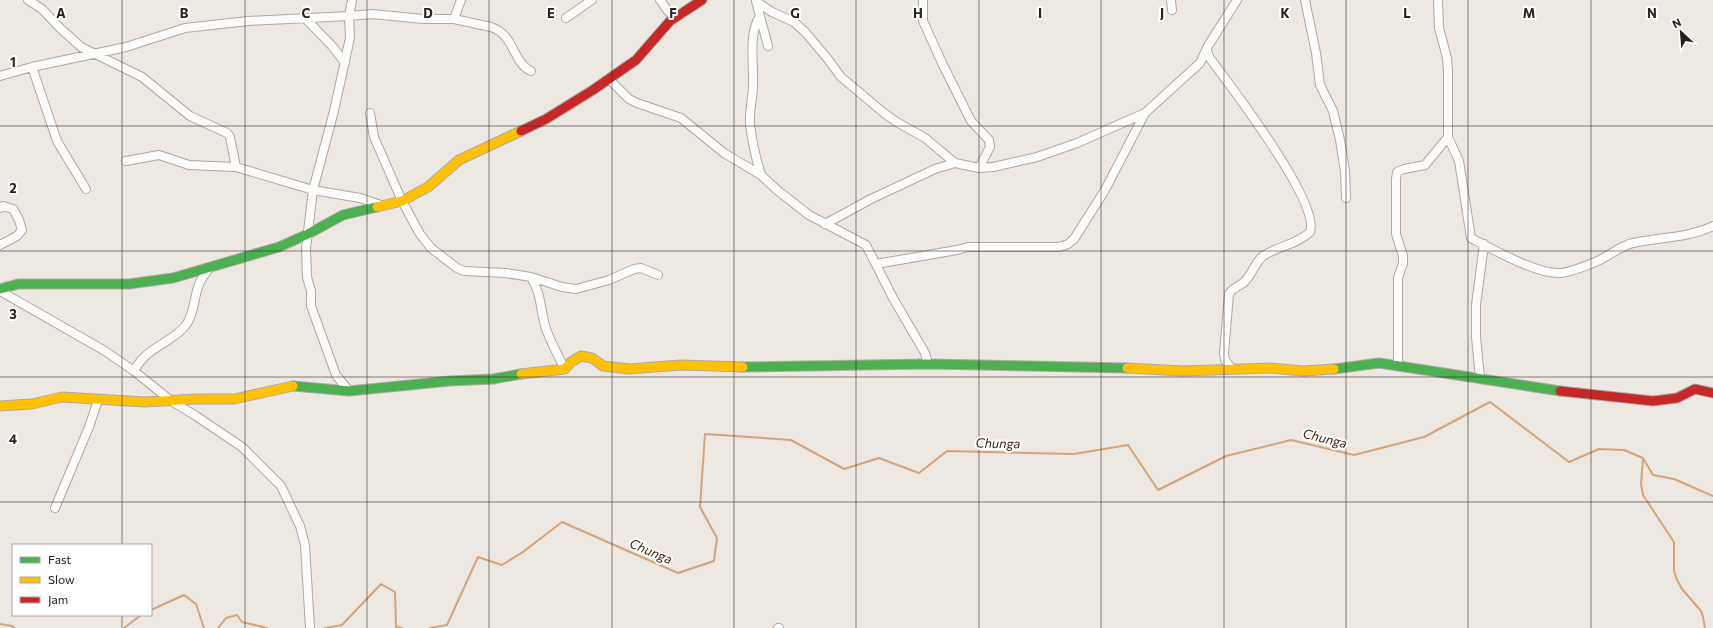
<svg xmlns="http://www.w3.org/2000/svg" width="1713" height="628" font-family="Commissioner,sans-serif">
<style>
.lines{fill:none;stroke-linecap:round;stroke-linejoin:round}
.stream{stroke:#d3a57c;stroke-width:2}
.street-casing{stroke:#aea9a4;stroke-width:10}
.fast-casing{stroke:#aea9a4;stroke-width:11}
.slow-casing{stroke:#aea9a4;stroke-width:11}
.jam-casing{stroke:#aea9a4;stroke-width:11}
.street{stroke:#fcfcfb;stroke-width:8}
.fast{stroke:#4caf50;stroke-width:9}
.slow{stroke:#ffc107;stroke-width:9}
.jam{stroke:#c62828;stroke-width:9}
.grid{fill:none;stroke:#27221e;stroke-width:1;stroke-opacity:0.55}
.labels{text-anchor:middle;stroke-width:4;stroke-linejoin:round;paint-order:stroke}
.water-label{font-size:13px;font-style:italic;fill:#3f240c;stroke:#fff}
.grid-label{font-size:13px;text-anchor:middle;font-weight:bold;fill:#27221e;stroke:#fff;stroke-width:4;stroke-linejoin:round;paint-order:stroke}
</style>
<rect width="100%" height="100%" fill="#eee8e2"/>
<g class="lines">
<!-- stream -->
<path class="stream" d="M1643,459L1641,484L1643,495L1674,542V571L1677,580L1682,589L1701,611L1703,617L1705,628
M151,610L184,595L196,604L204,628
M0,624L12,626L15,628
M124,628L141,615
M218,628L226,618L237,615L242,622L267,628
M325,628L342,625L381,584L395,592L396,627L402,628
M430,628L447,625L478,557L502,565L523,552L562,522L678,573L714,561L717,538L700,507L705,434L791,440L844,469L879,458L919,473L947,451L1074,454L1128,445L1158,490L1226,456L1291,440L1354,455L1424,437L1490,402L1569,462L1599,449L1624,450L1643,458L1653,475L1674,479L1713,496"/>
<defs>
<path id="street" d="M28,0L42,9L60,28L81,47L142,77L190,116L227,133L230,137L236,167L313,190L360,198L381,205
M660,0L668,11L675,17
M923,0V21L943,65L971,121L989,140L990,147L979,168
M1171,0L1172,10
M1305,0L1316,53L1320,85L1333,111L1340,140L1345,171L1346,198
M756,1L760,16C748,35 754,62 753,84C753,98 749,111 750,124C752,141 756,159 761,175
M757,2L772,12L794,22L805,32L827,58L841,77L884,113L895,121L925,138L955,163
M760,16L768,46
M305,18L332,46L345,63
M566,18L592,0
M454,19L461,0
M1207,50L1209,57C1229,84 1321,203 1310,232C1298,244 1278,246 1263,256C1254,263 1252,276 1243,283C1238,287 1233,287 1229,294L1224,353L1225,360L1232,369
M32,67L57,141L86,189
M0,76L32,67L126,47L185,28L248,21L349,16L372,14L423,19H454L491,27C515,35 512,62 531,71
M609,79L629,99L637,103L681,118L724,153L761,175L777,190L809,215L866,245L893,298L925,353L928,364
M370,113L374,137L402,201L420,234L431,248L457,268L464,271L506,273L531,277C542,295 540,310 546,329C551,342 558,356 565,369
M1448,137L1459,161L1471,238C1492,249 1538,275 1561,273C1571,272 1583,267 1593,263C1607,258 1619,246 1633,243C1660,237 1688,238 1713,226
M126,161L159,155L189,165L236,167
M0,208L3,206L13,209L19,220L22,230L17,236L0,245
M825,224L871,199L935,169L955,163L979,168L993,167L1037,157L1077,143L1145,113
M876,264L957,250L968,247H1059L1068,244L1074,239L1105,190L1145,113L1200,63L1208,46L1237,0
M531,277L562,287L576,289L609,280L634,269L641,268L658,275
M0,291L105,351L134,371L170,400L196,416L242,447L281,486L300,526L305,545L310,628
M1398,365V278L1403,263V256L1396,234V179L1397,172L1404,169L1425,165L1448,137V70L1447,58L1439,28L1438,0
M134,371C148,345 171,344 186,325C194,314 194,299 198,287C200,280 205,274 209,268
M1480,378L1476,337V305L1484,244
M349,391L336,375L311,306V291L307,277L306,248L313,190L334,111L350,38L349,16L352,0
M55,508L89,427L98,400
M778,628H779"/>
<path id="fast" d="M0,289L18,284H129L173,278L279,247L308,234L343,215L377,207
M743,367L928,364L1127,368
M1334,369L1379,363L1560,391
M293,386L349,391L450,381L493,379L521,374"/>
<path id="slow" d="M377,207L402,201L428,187L459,160L521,131
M1127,368L1183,371L1270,368L1303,371L1334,369
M521,374L565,369L571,362L581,356L592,358L603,366L629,369L681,365L743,367
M0,406L32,404L62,397L145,402L196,399H234L293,386"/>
<path id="jam" d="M521,131L546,119L593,90L636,60L670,21L702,0
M1560,391L1653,401L1677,398L1695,389L1713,393"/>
</defs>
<!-- street casing -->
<use href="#street" class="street-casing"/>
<!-- fast casing -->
<use href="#fast" class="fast-casing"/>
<!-- slow casing -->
<use href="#slow" class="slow-casing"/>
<!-- jam casing -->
<use href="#jam" class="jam-casing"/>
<!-- street -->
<use href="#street" class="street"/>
<!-- fast -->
<use href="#fast" class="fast"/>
<!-- slow -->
<use href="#slow" class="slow"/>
<!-- jam -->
<use href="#jam" class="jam"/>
</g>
<!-- grid -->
<path class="grid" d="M122,0V545M245,0V628M367,0V628M489,0V628M612,0V628M734,0V628M856,0V628M979,0V628M1101,0V628M1224,0V628M1346,0V628M1468,0V628M1591,0V628M0,126H1713M0,251H1713M0,377H1713M0,502H1713M122,615V628"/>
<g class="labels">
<!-- water labels -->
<g class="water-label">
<text transform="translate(1325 438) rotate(14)" y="5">Chunga</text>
<text transform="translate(998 443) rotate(1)" y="5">Chunga</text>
<text transform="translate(651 551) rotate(23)" y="5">Chunga</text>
</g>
</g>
<g class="grid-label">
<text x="61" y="18">A</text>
<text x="184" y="18">B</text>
<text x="306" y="18">C</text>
<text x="428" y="18">D</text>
<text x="551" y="18">E</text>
<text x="673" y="18">F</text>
<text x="795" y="18">G</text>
<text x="918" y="18">H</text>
<text x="1040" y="18">I</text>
<text x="1162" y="18">J</text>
<text x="1285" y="18">K</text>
<text x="1407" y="18">L</text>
<text x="1529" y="18">M</text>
<text x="1652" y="18">N</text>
<text x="13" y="67">1</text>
<text x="13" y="193">2</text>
<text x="13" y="319">3</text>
<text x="13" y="444">4</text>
</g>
<!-- legend -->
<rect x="12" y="544" width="140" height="72" fill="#ffffff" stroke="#a9a7a5"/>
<rect x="20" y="557" width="20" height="6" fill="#4caf50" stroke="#a9a7a5"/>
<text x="48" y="564" font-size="12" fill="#27221e">Fast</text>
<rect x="20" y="577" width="20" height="6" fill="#ffc107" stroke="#a9a7a5"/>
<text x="48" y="584" font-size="12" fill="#27221e">Slow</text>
<rect x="20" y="597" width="20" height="6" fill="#c62828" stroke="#a9a7a5"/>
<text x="48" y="604" font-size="12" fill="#27221e">Jam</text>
<!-- north arrow -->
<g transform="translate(1681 32) rotate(334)" stroke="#ffffff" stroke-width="3" paint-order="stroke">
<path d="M0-3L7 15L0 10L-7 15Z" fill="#27221e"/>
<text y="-6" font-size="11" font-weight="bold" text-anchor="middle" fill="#27221e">N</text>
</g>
</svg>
